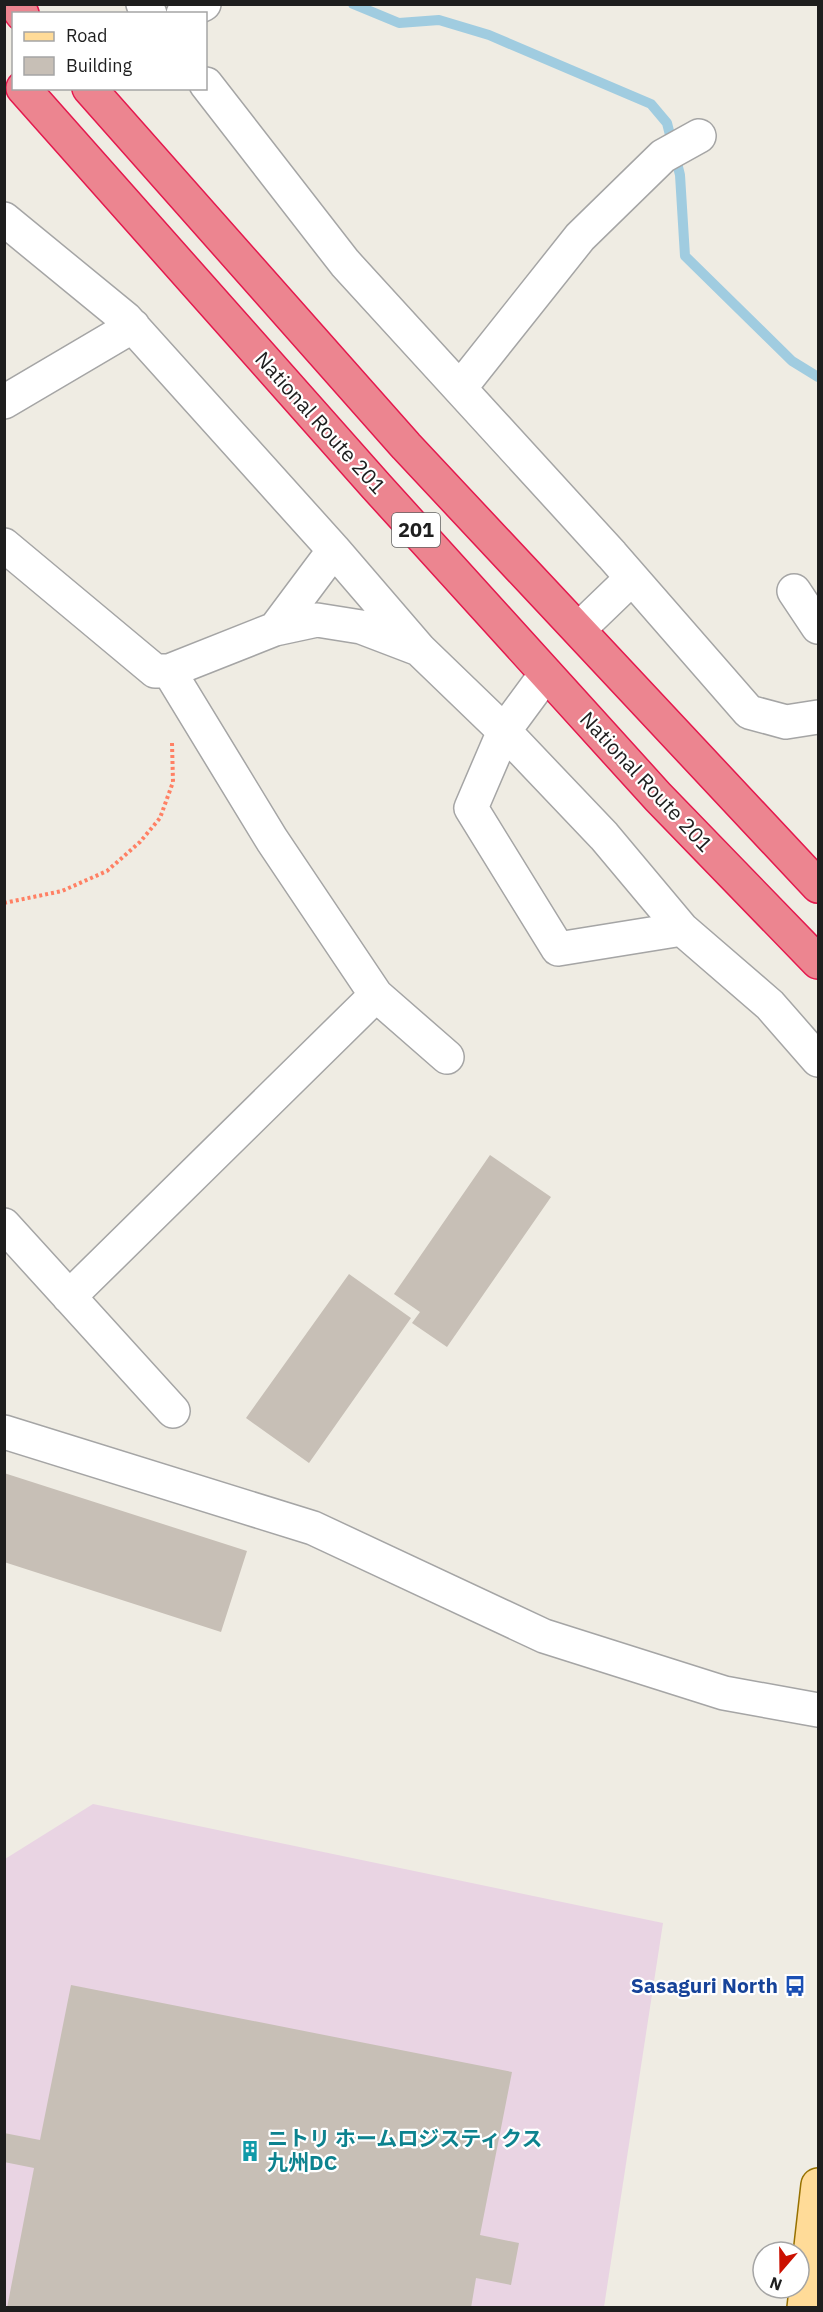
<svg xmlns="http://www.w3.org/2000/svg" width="823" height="2312" font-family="'IBM Plex Sans','Noto Sans JP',sans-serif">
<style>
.industrial{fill:#e9d4e3}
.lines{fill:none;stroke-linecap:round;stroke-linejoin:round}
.stream{stroke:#a0cce0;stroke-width:10}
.building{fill:#c7bfb6}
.minor-casing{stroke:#a5a5a5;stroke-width:36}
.major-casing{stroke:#977100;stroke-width:36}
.highway-casing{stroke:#e4194e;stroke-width:36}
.path{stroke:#ff8064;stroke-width:4;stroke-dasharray:3 3;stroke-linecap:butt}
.minor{stroke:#fff;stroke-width:33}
.major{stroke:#ffdb98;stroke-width:33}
.highway{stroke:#ec8590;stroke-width:33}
.labels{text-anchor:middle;stroke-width:4.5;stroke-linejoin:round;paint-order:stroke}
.shield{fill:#fff;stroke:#626262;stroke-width:1.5}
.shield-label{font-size:20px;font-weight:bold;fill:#1e1e1e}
.street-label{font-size:21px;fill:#1e1e1e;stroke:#fff}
.transit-label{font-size:21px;font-weight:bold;fill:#164399;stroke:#fff;text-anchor:end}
.culture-label{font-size:21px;font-weight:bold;fill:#0d838f;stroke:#fff;text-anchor:start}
</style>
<rect width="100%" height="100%" fill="#efece3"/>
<!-- industrial -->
<path class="industrial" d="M93,1804L663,1923L604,2307L5,2308V1859Z"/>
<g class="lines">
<!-- stream -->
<path class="stream" d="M353,4L399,23L439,20L489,35L651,104L667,123L680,175L685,256L792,361L818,377"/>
</g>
<!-- building -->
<path class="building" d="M490,1155L551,1197L447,1347L412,1323L420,1312L394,1294Z
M349,1274L411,1318L309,1463L246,1418Z
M4,1473L247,1551L221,1632L4,1562Z
M71,1985L512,2072L480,2235L519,2243L511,2285L476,2278L471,2308H7L34,2168L4,2162V2133L40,2140Z"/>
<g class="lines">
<defs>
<path id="minor" d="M143,4L150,14
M183,14L204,4
M206,84L345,263L612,555L749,712L786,722L818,717
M4,219L126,319L334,550L420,650L504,731L604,836L682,929L770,1005L818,1060
M460,388L580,237L663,156L699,136
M4,402L133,326
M4,545L155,671H169L275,629L334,550
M794,591L818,627
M275,629L317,620L361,627L416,648
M579,629L632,578
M169,671L272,840L376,995L447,1057
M546,674L504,731L471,808L558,949L682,929
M4,1225L173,1411
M69,1297L376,995
M4,1432L313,1528L544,1636L724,1693L818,1710"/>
<path id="major" d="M804,2308L818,2185"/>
<path id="highway" d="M15,4L22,14
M23,88L376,486L658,797L818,962
M89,88L406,446L818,886"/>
</defs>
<!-- minor casing -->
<use href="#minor" class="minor-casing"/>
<!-- major casing -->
<use href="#major" class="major-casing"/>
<!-- highway casing -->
<use href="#highway" class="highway-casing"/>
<!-- path -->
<path class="path" d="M4,903L62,891L107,871L140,842L160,818L173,782L172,743"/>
<!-- minor -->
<use href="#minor" class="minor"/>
<!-- major -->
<use href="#major" class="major"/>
<!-- highway -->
<use href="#highway" class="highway"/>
</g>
<!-- icons -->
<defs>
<symbol id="bus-bare" viewBox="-9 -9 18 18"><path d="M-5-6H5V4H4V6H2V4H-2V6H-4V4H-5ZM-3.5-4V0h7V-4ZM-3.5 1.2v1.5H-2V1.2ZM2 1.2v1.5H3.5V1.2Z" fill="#1a4fb4" stroke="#fff" stroke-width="2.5" paint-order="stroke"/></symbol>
<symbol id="building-bare" viewBox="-9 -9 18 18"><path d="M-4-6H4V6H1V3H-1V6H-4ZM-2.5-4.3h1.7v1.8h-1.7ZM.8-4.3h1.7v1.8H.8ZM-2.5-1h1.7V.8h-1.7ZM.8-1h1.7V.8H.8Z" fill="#0f9aa8" stroke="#fff" stroke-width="2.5" paint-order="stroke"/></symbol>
</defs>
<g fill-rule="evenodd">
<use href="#bus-bare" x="780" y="1971" width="30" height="30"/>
<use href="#building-bare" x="235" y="2136" width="30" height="30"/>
</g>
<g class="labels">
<!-- shield labels -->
<rect class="shield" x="392" y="513" width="48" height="34" rx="4.5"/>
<g class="shield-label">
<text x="416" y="537">201</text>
</g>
<!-- street labels -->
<g class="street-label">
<text transform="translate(320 423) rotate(48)" y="7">National Route 201</text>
<text transform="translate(646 782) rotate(47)" y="7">National Route 201</text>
</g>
<!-- transit labels -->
<g class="transit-label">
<text x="778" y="1993">Sasaguri North</text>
</g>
<!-- culture labels -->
<g class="culture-label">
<text x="267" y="2146">ニトリ ホームロジスティクス<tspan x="267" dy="24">九州DC</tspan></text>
</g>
</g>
<!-- border -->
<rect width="823" height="2312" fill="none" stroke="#1e1e1e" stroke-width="12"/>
<!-- legend -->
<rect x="12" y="12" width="195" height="78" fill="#ffffff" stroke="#a5a5a5" stroke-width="1.5"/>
<rect x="24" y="32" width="30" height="9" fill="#ffdb98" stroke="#a5a5a5" stroke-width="1.5"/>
<text x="66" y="42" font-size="18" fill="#1e1e1e">Road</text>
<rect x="24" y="57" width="30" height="18" fill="#c7bfb6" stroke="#a5a5a5" stroke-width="1.5"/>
<text x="66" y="72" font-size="18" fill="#1e1e1e">Building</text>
<!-- north arrow -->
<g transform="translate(781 2270) rotate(200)"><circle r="28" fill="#ffffff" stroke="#a5a5a5" stroke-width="1.5"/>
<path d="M0-4.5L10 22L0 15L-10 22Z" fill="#cb1000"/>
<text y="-9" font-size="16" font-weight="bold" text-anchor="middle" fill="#1e1e1e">N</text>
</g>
</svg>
